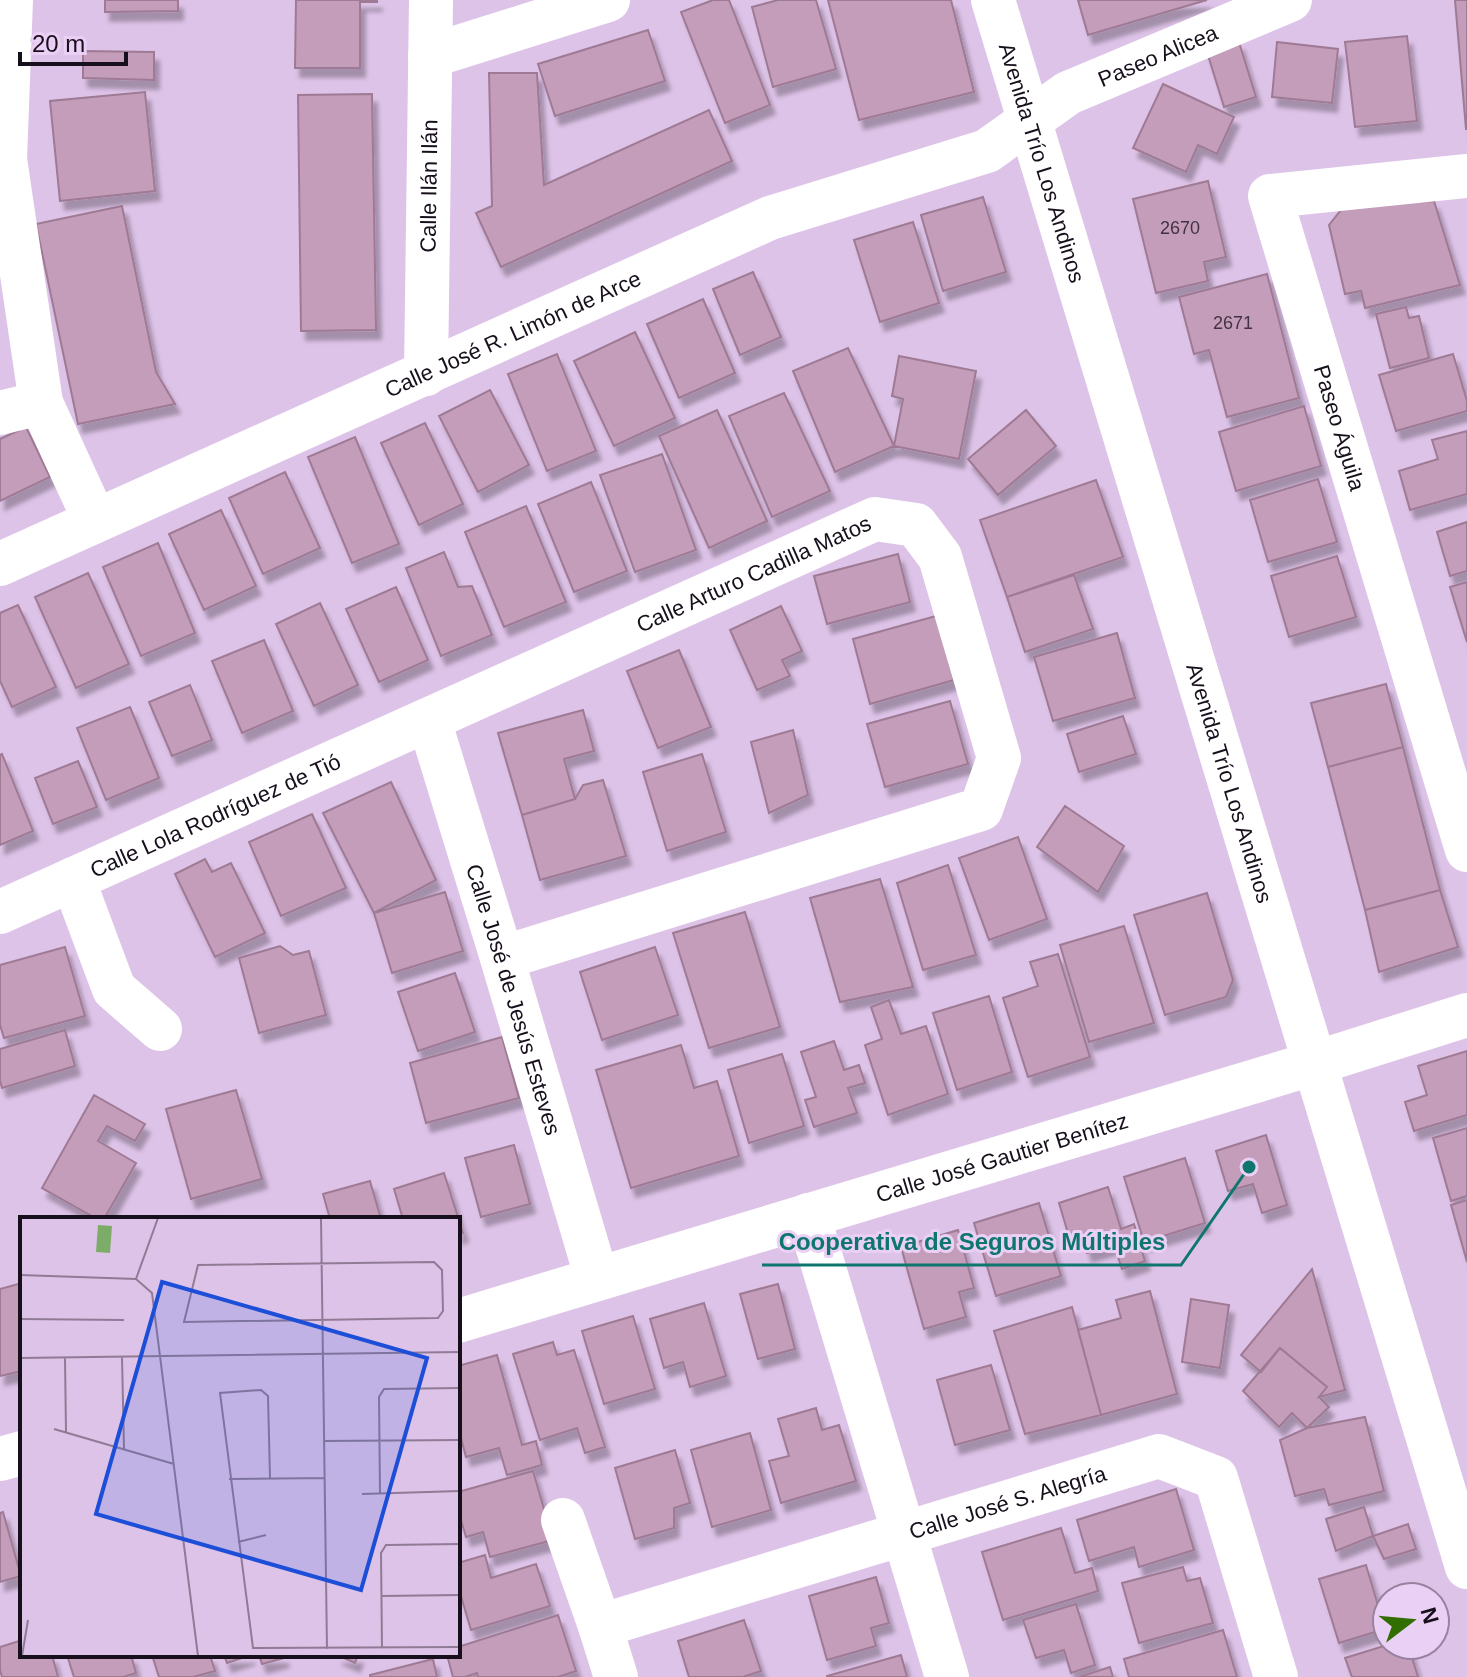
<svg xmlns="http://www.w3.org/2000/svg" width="1467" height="1677" font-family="Arial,sans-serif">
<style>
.building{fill:#c39db9;stroke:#9e7a94;stroke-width:2;filter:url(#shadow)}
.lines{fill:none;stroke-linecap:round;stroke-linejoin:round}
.minor{stroke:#fff;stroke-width:44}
.labels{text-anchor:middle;stroke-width:6;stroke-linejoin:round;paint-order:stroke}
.number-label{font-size:18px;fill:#433243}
.street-label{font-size:22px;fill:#180f1c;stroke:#ebd0f6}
.inset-road{fill:none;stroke:#8f7b96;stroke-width:2}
.view{fill:#1d4ed8;fill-opacity:0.15;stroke:#1d4ed8;stroke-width:4}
.inset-edge{fill:none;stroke:#180f1c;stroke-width:4}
.leader{fill:none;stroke:#0f766e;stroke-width:3}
.callout-dot{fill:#0f766e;stroke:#ebd0f6;stroke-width:3}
.callout-label{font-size:24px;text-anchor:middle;font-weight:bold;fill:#0f766e;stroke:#ebd0f6;stroke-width:6;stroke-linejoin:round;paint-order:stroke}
</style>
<defs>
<filter id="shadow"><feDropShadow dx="5" dy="9" stdDeviation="2" flood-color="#0004"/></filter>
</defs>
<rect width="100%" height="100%" fill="#dec3e8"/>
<!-- building -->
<path class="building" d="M105,0H178V11L105,12Z
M296,0H377V2H360V68H295Z
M713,0H729L770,105L725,123L681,12Z
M778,0H816L836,69L773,87L752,7Z
M828,0H951L974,92L859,120Z
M1078,0H1207L1088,35Z
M1455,0H1467V129H1466Z
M648,30L665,81L555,116L538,64Z
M1407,36L1417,121L1355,127L1345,42Z
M1239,42L1256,97L1224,107L1207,52Z
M1277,42L1338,49L1332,103L1272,97Z
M83,51L154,52V80L83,78Z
M489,73H537L544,185L709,110L732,161L501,267L476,213L492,206Z
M1163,84L1234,117L1217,154L1198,145L1186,172L1133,148Z
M145,92L155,191L60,201L50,101Z
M372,94L376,330L301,331L298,95Z
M1208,181L1226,257L1204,262L1208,281L1156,293L1133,199Z
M983,197L1006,272L943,291L921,215Z
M1434,201L1460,285L1365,308L1361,291L1345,294L1329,225L1345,205Z
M122,206L156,372L175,404L78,424L36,224Z
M913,222L939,303L880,322L854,240Z
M753,272L781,337L740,355L713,289Z
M1267,274L1299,398L1227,417L1209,350L1194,354L1179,297Z
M703,299L735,373L679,398L647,324Z
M1406,307L1409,318L1419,316L1429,358L1390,368L1376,314Z
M635,332L675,418L614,446L574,361Z
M848,348L894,446L835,472L793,371Z
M557,354L596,451L547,471L508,374Z
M1453,354L1467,401V411L1396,431L1379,375Z
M899,356L976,371L959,459L894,446L903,399L892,396Z
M490,390L529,465L478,492L439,416Z
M784,393L830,491L772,517L729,416Z
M1304,406L1321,466L1236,491L1219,432Z
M717,410L767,521L709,548L659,436Z
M1026,410L1056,446L998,495L968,459Z
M425,423L463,504L419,525L381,443Z
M26,427L50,477L0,501V439Z
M1467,431V494L1410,510L1399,471L1438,459L1432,440Z
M355,437L399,544L352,563L308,457Z
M662,454L696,550L635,572L600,475Z
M285,472L320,548L263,574L229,498Z
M1318,479L1337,542L1268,562L1250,500Z
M1096,480L1123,557L1007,597L980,520Z
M591,482L627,571L574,592L538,504Z
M526,506L566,602L504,627L465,532Z
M221,510L256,586L204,610L169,534Z
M1467,522V571L1450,576L1437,532Z
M158,543L195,633L141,656L103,567Z
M444,552L458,587L472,586L492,635L441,656L406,568Z
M898,554L910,602L827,624L814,576Z
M1337,556L1356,617L1289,637L1271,576Z
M88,573L129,664L76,688L35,597Z
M1074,575L1093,629L1025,652L1007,597Z
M1467,582V642L1450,587Z
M396,587L428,660L379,682L346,609Z
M320,603L358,685L314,706L276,624Z
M18,605L56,687L12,707L0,681V613Z
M781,606L802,651L782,660L790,676L757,690L730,630Z
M936,616L954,680L870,704L853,639Z
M1117,633L1135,698L1053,721L1034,657Z
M264,640L293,711L242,733L212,661Z
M679,650L711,727L658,748L627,671Z
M1386,684L1403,747L1328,767L1311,703Z
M190,685L212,740L172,756L149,702Z
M950,701L968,764L885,787L867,724Z
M130,707L159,778L106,800L77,728Z
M583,710L594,751L564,759L575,799L522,815L498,733Z
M1123,716L1136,754L1079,772L1067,734Z
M793,730L808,795L769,813L751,742Z
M1403,747L1440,890L1365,910L1328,767Z
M2,754L33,831L0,845V755Z
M702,754L726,832L667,851L643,772Z
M78,761L97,807L53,824L35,778Z
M603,780L626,856L540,880L522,815L575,799L583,785Z
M391,782L436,880L374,913L323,813Z
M1065,806L1124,846L1098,892L1037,847Z
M312,814L346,888L281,916L249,842Z
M1018,837L1047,919L989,940L959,858Z
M205,859L212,872L231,863L265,933L215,957L175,874Z
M948,865L976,955L923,970L897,883Z
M880,879L913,987L840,1002L810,898Z
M1440,890L1458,947L1379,972L1365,910Z
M445,892L463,951L392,973L374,913Z
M1207,893L1233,980L1226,997L1165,1015L1134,915Z
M745,912L780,1027L709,1048L673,933Z
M1124,926L1154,1023L1089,1042L1060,945Z
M280,946L293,955L309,951L326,1015L259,1033L239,958Z
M65,947L85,1016L4,1038L0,1025V965Z
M655,947L678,1015L602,1040L580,972Z
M1058,954L1090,1057L1028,1077L1003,998L1038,986L1030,962Z
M455,973L475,1032L418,1051L398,992Z
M989,996L1012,1072L957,1090L933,1013Z
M889,1000L901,1034L926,1026L948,1094L888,1115L865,1045L882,1039L871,1007Z
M65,1030L75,1066L2,1088L0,1081V1049Z
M502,1037L519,1098L426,1123L410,1063Z
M834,1041L844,1070L859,1065L865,1083L848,1088L857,1113L814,1127L805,1100L816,1097L801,1052Z
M681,1045L694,1088L717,1081L739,1156L631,1188L596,1070Z
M1467,1051V1115L1414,1131L1405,1102L1427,1095L1418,1066Z
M782,1054L804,1126L749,1143L728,1070Z
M236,1090L262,1179L191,1199L166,1109Z
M94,1095L145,1124L135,1141L107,1126L98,1141L136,1163L104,1219H97L42,1188Z
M1467,1128V1196L1451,1201L1433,1138Z
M1266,1135L1287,1205L1262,1213L1253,1184L1228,1191L1216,1151Z
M514,1145L530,1204L481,1217L465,1158Z
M1185,1158L1205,1223L1144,1242L1124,1177Z
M444,1173L463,1233L458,1235V1219H403L394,1189Z
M370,1181L381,1219H330L323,1194Z
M1108,1187L1121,1229L1134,1224L1145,1261L1122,1269L1114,1245L1087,1253L1082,1236L1070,1240L1059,1203Z
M1467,1200V1262L1451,1205Z
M1039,1203L1061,1276L996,1296L974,1223Z
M958,1230L974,1288L959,1292L966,1317L924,1329L901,1247Z
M1312,1269L1345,1390L1319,1397L1327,1387L1280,1348L1261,1372L1241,1355Z
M22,1283V1371L0,1376V1289Z
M778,1284L795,1349L758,1359L740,1294Z
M1150,1291L1177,1394L1101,1415L1078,1330L1121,1318L1116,1300Z
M1191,1299L1229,1305L1220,1368L1182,1362Z
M704,1303L726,1376L690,1387L683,1362L664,1368L650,1319Z
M1072,1307L1101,1415L1025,1434L994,1331Z
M633,1316L655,1389L604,1404L582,1331Z
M553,1342L557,1355L574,1350L605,1447L585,1453L577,1428L540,1440L513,1354Z
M1280,1348L1327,1387L1319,1397L1329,1407L1307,1428L1292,1413L1279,1427L1243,1391Z
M497,1355L522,1445L536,1441L542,1465L507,1475L499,1448L466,1457L458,1427V1366Z
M991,1365L1010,1430L955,1445L937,1380Z
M816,1408L822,1430L839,1425L856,1481L781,1503L769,1461L789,1456L778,1419Z
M1365,1417L1384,1491L1329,1505L1324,1489L1295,1496L1280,1440L1307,1428Z
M750,1433L771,1510L712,1527L691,1450Z
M675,1450L690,1503L674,1508V1528L635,1539L615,1468Z
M533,1471L553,1540L490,1557L483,1532L466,1537L458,1510V1492Z
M1176,1489L1194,1550L1139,1567L1134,1547L1089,1561L1077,1520Z
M1364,1507L1373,1536L1336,1551L1326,1519Z
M3,1512L21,1576L0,1582V1513Z
M1408,1524L1416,1549L1384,1559L1373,1536Z
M1061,1528L1075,1573L1092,1568L1098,1591L1003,1620L982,1552Z
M485,1555L491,1578L536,1564L550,1606L471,1630L458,1586V1563Z
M1366,1565L1385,1629L1339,1643L1319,1579Z
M1183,1567L1187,1581L1200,1578L1213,1623L1139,1643L1122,1583Z
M876,1577L889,1623L871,1628L876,1646L827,1660L809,1596Z
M1076,1604L1095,1665L1071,1673L1064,1650L1036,1658L1023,1620Z
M558,1615L576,1671L558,1677H478L477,1673L465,1677H453L447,1655H458V1647Z
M744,1620L761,1671L743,1677H689L678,1641Z
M1223,1630L1237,1677H1129L1124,1659Z
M22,1640V1655H52L58,1677H2L0,1670V1647Z
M1387,1645H1408L1418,1677H1352L1345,1658Z
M67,1655H131L136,1673L123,1677H74Z
M152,1655H210L215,1671L193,1677H159Z
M224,1655H251L227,1663Z
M259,1655H283L284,1658L262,1664Z
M337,1655H358L355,1663Z
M901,1655L907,1677H827V1676Z
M433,1659L437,1677H370V1675Z
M1110,1667L1113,1677H1079Z"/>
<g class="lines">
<!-- minor -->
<g class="minor">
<path d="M11,0L5,159L41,403L95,521"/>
<path id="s1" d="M993,0L1467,1567"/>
<path d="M430,56L608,0"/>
<path id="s2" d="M1467,176L1270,196L1467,850"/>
<path id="s3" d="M426,374L431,0"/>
<path d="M0,413L41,403"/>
<path id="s4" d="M0,564L770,218L987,151L1068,93L1290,0"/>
<path id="s5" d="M429,720L502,958L597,1279"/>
<path d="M73,879L114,989L160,1029"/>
<path id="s6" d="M0,912L875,519L916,525L940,557L999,758L981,809L502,958"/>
<path d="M808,1215L947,1677"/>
<path id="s7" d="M458,1321L1315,1063L1467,1015"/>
<path d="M0,1459L22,1453"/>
<path d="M563,1520L600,1626L616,1677"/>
<path id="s8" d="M600,1626L1159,1456L1216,1478L1276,1677"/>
</g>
</g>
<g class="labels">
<!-- number labels -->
<g class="number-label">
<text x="1180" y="234">2670</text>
<text x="1233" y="329">2671</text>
</g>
<!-- street labels -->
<g class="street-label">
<text dy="8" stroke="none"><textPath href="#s4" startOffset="1268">Paseo Alicea</textPath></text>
<text dy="8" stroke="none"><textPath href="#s1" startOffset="170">Avenida Trío Los Andinos</textPath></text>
<text dy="8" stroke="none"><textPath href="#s3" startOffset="188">Calle Ilán Ilán</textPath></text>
<text dy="8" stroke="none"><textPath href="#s4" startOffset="562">Calle José R. Limón de Arce</textPath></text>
<text dy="8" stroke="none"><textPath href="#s2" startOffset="440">Paseo Águila</textPath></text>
<text dy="8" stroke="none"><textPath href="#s6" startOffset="826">Calle Arturo Cadilla Matos</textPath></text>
<text dy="8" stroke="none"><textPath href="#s1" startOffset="818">Avenida Trío Los Andinos</textPath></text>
<text dy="8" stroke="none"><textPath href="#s6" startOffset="236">Calle Lola Rodríguez de Tió</textPath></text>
<text dy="8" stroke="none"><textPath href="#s5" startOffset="292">Calle José de Jesús Esteves</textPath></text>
<text dy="8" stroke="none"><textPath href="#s7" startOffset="568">Calle José Gautier Benítez</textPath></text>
<text dy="8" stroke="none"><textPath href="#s8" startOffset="426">Calle José S. Alegría</textPath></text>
</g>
</g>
<!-- overview -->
<g transform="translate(20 1217)">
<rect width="440" height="440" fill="#dec3e8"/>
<path d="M78,8L92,9L90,36L76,35Z" fill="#7dac68"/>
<path class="inset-road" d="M301,1L307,432M414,45L422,53L423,94L418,101L164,105L178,48ZM0,58L116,62L132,76L178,439M116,62L138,1M0,102L104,103M102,140L104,232M0,141L440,135M45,141L46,215M34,212L154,247M304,224L440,223M250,261L248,179L241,173L200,176L233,431L440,430M209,262L305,261M360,276L359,180L364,172L440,171M342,277L440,274M218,325L246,318M361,379L440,378M362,431L361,336L366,328L440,327M2,439L8,403"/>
<path class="view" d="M142,65L407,141L341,373L76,297Z"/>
<rect width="440" height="440" class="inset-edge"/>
</g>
<!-- callouts -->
<path class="leader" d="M1249 1167L1181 1265H762"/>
<circle class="callout-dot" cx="1249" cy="1167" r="8"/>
<g class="callout-label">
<text x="972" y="1250">Cooperativa de Seguros Múltiples</text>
</g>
<!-- north arrow -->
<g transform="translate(1411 1621) rotate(74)"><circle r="38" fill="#ebd0f6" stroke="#97839f" stroke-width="2"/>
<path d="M0-6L14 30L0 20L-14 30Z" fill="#306e00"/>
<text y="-12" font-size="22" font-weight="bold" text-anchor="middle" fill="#180f1c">N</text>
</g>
<!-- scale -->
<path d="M20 52v12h106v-12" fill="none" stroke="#180f1c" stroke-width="4"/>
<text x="32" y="52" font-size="24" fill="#180f1c" stroke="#ebd0f6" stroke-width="6" paint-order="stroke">20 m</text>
</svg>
